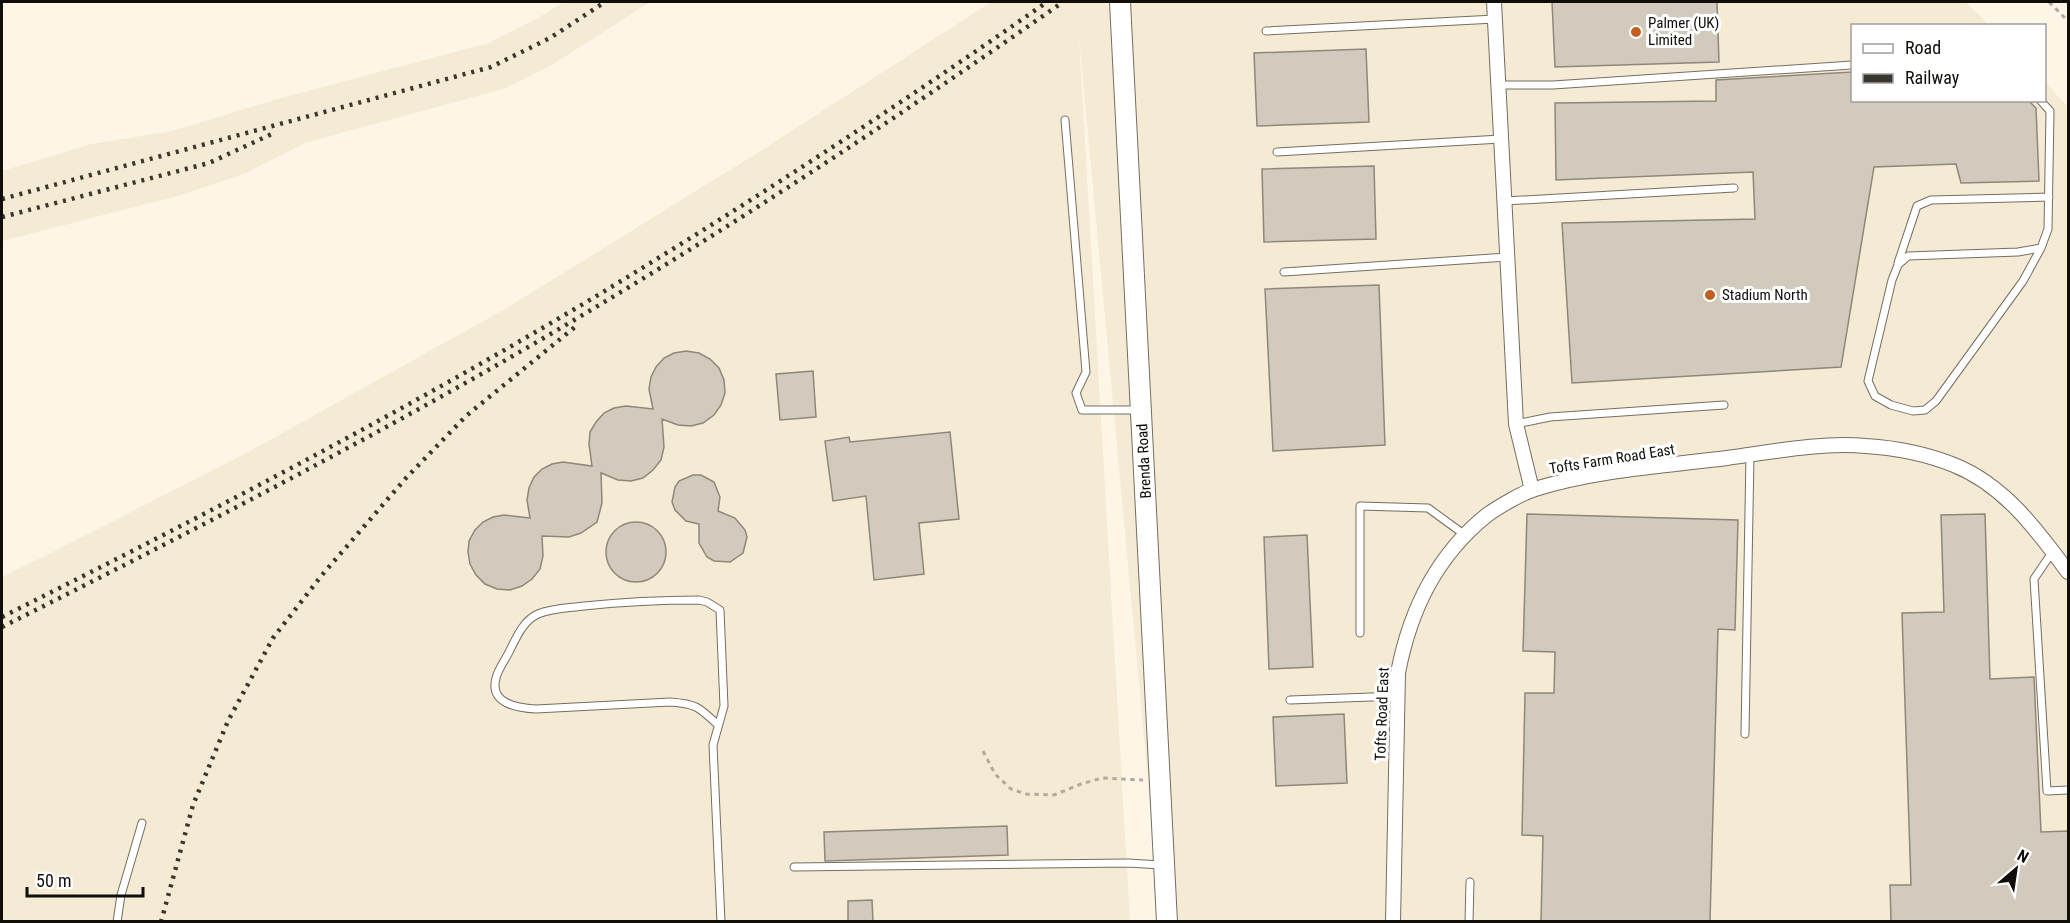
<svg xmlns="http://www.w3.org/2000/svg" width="2070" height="923" font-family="'Roboto Condensed',sans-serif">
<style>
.built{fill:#f5ebd5}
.building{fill:#d2cbbd;stroke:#8e877a;stroke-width:1.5}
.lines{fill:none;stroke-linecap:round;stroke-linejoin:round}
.service-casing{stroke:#746e61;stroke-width:9}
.minor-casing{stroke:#746e61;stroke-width:16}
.secondary-casing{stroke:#746e61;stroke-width:22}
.path{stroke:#b1ab9f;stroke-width:3;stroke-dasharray:4.5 4.5;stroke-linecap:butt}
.service{stroke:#fff;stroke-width:7}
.minor{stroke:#fff;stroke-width:14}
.secondary{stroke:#fff;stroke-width:20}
.rail{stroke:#39362f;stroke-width:4.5;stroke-dasharray:3 6;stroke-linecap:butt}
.poi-dot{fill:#c05f1f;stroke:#fff;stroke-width:2}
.labels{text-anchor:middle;stroke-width:6;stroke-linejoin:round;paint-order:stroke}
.poi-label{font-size:15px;fill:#110e09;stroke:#fff;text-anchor:start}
.street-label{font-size:15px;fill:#110e09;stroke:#fff}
</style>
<rect width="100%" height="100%" fill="#fdf6e7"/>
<!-- built -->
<path class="built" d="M564,2H650L549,67L503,89L308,142L244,174L178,196L2,241V171L91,144L172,131L281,98L489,43L536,19Z
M991,2H1966L1989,25L1852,26V100H2044L2045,82L2068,107V921H1161L1079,37L1130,921H2V577L53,552L248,452L505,309L762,150Z"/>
<!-- building -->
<path class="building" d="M1552,2H1717L1719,62L1555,67Z
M1366,49L1369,122L1257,126L1254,53Z
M1852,72V100H2028L2036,108L2039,181L1961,183L1956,164L1874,167L1841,367L1572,383L1562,223L1755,219L1753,172L1556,180L1555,103L1716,101V80Z
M1374,166L1376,239L1264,242L1262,169Z
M1379,285L1385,445L1273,451L1265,289Z
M686,351L699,353L710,359L719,368L724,380L725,393L721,405L714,415L703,423L691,426L678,425L662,419L664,447L661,460L653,470L643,478L631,481L618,480L601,473L602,503L597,522L581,533L569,537L542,536L543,556L540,569L532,579L522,586L510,590L497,589L485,584L476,575L470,564L468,552L469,541L475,530L483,522L493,517L504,515L530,518L527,500L529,488L534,477L542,469L552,464L563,462L592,466L589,444L590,432L596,422L604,413L614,408L626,406L653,409L649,389L651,377L656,367L664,358L674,353Z
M813,371L816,417L780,420L776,374Z
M950,432L959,519L919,523L924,574L874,580L866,496L833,501L825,441L849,437L850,442Z
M693,475H701L714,482L720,497L718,511L735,518L745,530L747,537L743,553L730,562L714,561L707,557L699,543V524L686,521L675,510L672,502L675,487L679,481Z
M1527,514L1738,520L1735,630L1718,629L1710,921H1541L1543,836L1522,835L1525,693H1554L1555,652L1523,651Z
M1985,514L1990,679L2034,677L2041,832L2068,831V921H1891L1890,885H1911L1902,613L1944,612L1941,515Z
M606 552a30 30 0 1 1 60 0a30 30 0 1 1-60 0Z
M1307,535L1313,667L1269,669L1264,537Z
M1344,714L1347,783L1276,786L1273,717Z
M1007,826L1008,855L825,861L824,832Z
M872,900L873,921H848V901Z"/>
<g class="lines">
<defs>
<path id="service" d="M1266,31L1495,19
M1499,85H1553L1852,65
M2040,100L2050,111L2048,229L2041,248L2023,281L1936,401L1925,410L1913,411L1891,405L1875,396L1868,381L1892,280L1898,265L1908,256L2018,252L2041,248
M1065,120L1086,372L1076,393L1082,410H1139
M1277,152L1501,139
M1505,201L1734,188
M1898,263L1917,206L1931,200L2049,197
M1284,272L1507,257
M1516,424L1550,417L1724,405
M2053,551L2034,579L2047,791L2068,790
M1360,633V506L1428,508L1465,535
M1290,700L1398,696
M718,725C699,707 697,704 670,702L536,709C518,708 489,704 496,678C498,669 506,659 510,650C517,636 524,620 538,614C552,608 569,608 584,606C622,602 660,600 699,600L707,602L720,610L724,706L713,745L721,922
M1745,734L1750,455
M794,867L1128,863L1161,865
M117,922L121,895L142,823
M1469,922L1470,882"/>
<path id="minor" d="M1494,2L1516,424L1532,490
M1393,922L1398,673C1410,610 1436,556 1487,515C1498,507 1522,493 1535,489C1597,470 1663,466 1727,458C1772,452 1820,442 1866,446C1898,448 1924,453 1954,465C2004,485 2037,530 2068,572"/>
<path id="secondary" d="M1120,2L1167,922"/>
</defs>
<!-- service casing -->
<use href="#service" class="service-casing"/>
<!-- minor casing -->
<use href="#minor" class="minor-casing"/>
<!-- secondary casing -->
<use href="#secondary" class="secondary-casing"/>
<!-- path -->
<path class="path" d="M2049,2L2068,21
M983,751L995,774L1011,789L1026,794L1054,795L1081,784L1102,778L1143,780"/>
<!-- service -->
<use href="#service" class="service"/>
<!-- minor -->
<use href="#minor" class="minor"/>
<!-- secondary -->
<use href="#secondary" class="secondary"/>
<!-- rail -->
<path class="rail" d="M2,199L491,67L550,38L605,2
M2,217L209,163L276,132
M2,617C207,514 411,408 608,289C757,198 904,102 1047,2
M2,627C173,541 344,453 511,357C700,248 884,127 1063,2
M161,922L193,805L228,721L273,638L322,575L406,478L466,416L575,327"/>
</g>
<!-- markers -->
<g class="poi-dot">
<circle cx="1636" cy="32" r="6"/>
<circle cx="1710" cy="295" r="6"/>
</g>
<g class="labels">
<!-- poi labels -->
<g class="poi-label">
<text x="1648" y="28">Palmer (UK)<tspan x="1648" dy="17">Limited</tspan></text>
<text x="1722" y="300">Stadium North</text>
</g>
<!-- street labels -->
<g class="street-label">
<text transform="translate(1612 459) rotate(-9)" y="5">Tofts Farm Road East</text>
<text transform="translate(1144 461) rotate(-93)" y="5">Brenda Road</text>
<text transform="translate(1382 714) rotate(-88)" y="5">Tofts Road East</text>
</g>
</g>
<!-- border -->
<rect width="2070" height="923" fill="none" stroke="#110e09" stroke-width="6"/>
<!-- legend -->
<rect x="1851" y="24" width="195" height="78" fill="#ffffff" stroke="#a09f9d" stroke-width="1.5"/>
<rect x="1863" y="44" width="30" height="9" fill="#ffffff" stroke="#a09f9d" stroke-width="1.5"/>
<text x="1905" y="54" font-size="18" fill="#110e09">Road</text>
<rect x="1863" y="74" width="30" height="9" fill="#39362f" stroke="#a09f9d" stroke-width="1.5"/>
<text x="1905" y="84" font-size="18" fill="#110e09">Railway</text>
<!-- north arrow -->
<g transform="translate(2016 869) rotate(29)" stroke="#ffffff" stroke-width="4.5" paint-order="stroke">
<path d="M0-4.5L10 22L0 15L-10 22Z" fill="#110e09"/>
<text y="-9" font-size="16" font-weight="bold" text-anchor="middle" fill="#110e09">N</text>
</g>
<!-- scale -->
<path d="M27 887v9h116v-9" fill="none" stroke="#110e09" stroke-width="3"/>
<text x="36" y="887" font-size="18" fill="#110e09" stroke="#ffffff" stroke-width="4.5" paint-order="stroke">50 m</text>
</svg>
